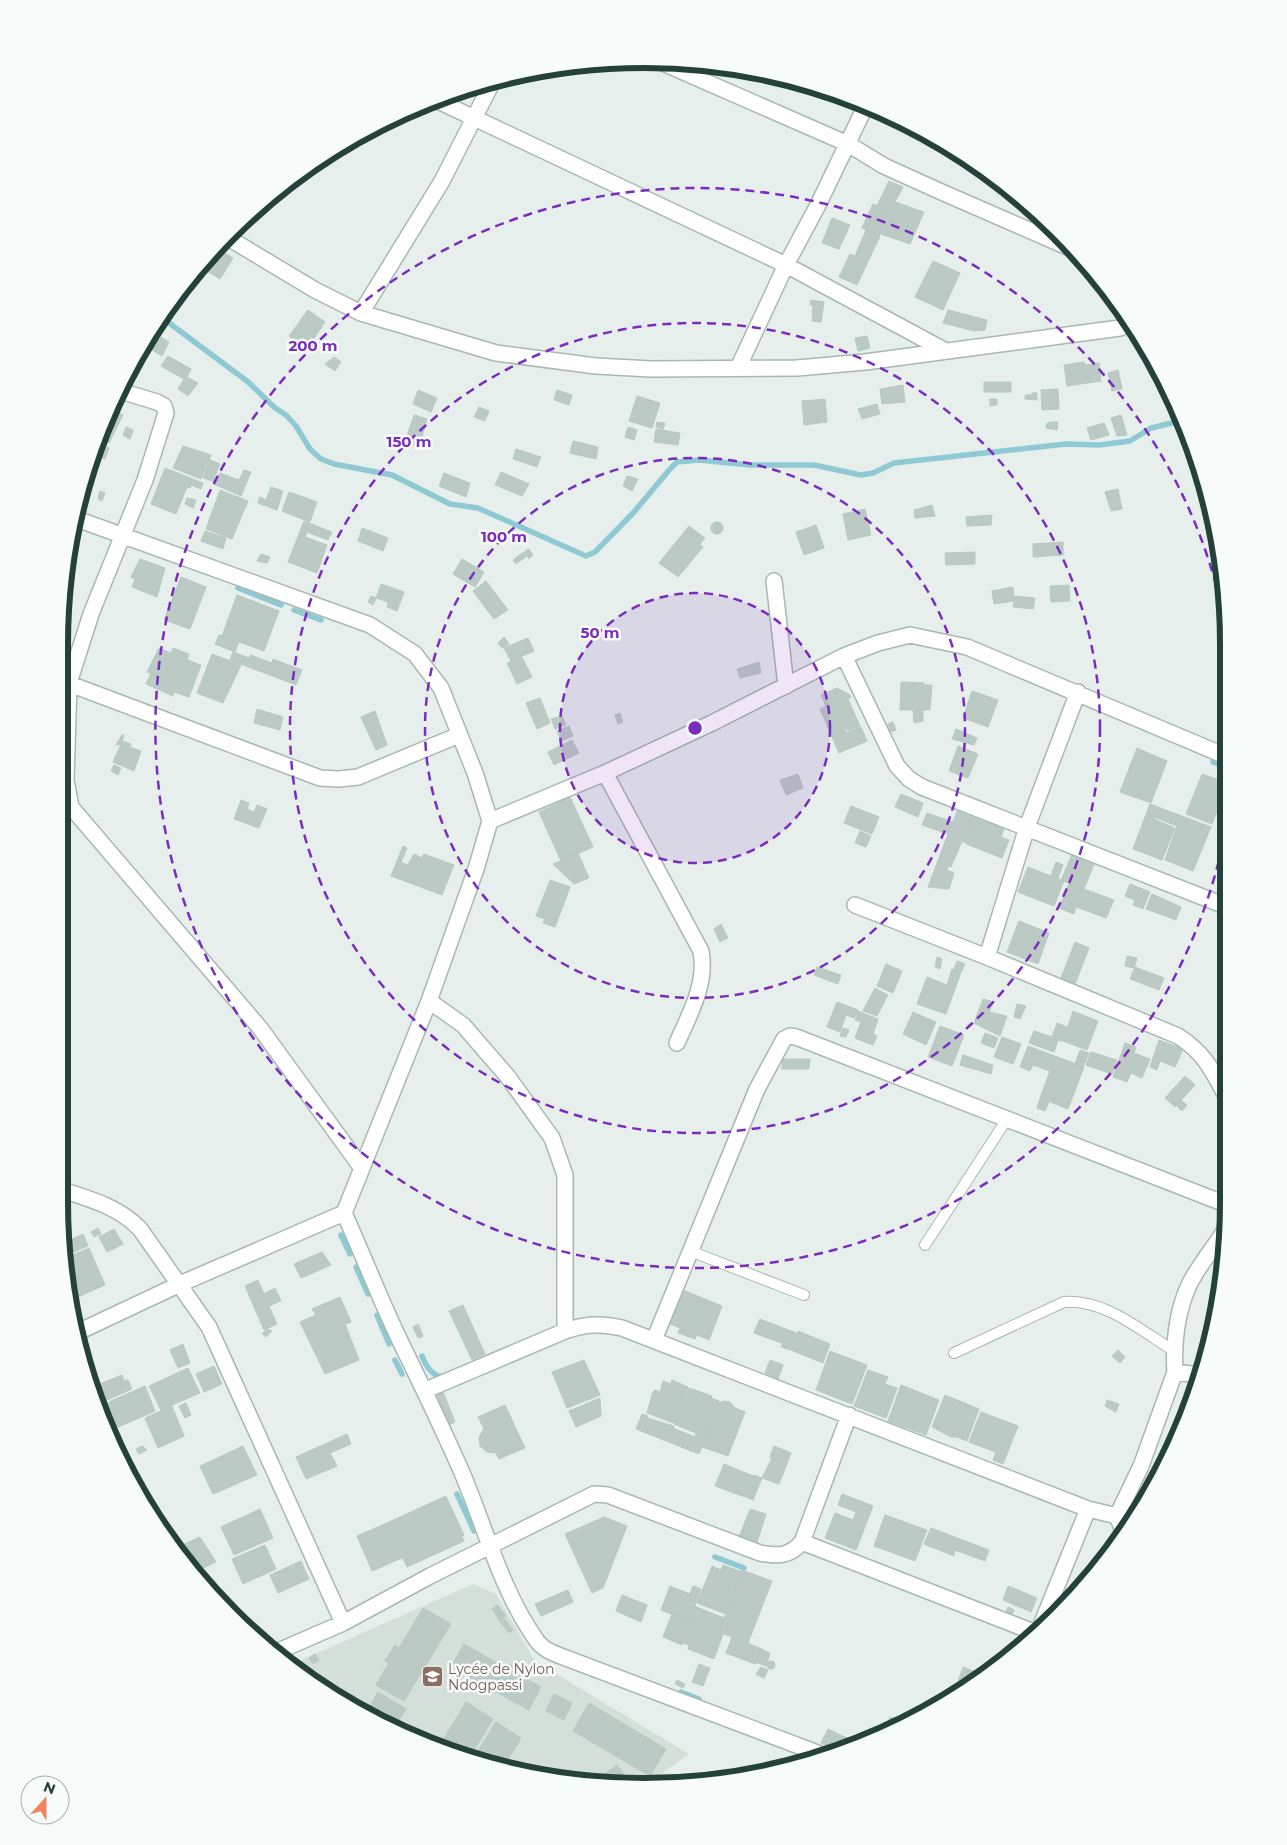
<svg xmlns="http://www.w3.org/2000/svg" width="1287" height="1845" font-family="Montserrat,sans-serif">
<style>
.built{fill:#d4dfda}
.green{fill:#bfe0c8}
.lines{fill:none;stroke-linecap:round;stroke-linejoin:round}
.stream{stroke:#8ec9d4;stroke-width:5.5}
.building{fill:#bbcac4;stroke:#b8c9c2}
.service-casing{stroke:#a8b8b2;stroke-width:12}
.minor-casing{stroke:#a8b8b2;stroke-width:18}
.service{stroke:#fff;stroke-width:10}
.minor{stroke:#fff;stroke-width:15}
.ring{fill:none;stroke:#7b2cbf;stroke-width:2.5;stroke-dasharray:9 6}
.labels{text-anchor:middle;stroke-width:5;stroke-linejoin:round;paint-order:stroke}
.education-label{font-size:14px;fill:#785e54;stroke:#f7fbf9;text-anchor:start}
.rim{fill:none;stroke:#24423a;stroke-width:6}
.centre{fill:#7b2cbf;stroke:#f7fbf9;stroke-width:2.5}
.ring-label{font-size:15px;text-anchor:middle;font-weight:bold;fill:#7b2cbf;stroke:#f7fbf9;stroke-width:5;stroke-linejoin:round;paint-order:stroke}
</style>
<rect width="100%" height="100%" fill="#e6efeb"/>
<!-- built -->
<path class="built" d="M473,1584L496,1594L535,1661L689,1754L644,1786L567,1781L419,1742L319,1688L290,1665Z"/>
<!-- green -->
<path class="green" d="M1182,1413L1187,1414L1184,1426L1165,1461Z"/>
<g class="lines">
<!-- stream -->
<path class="stream" d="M161,317L247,381L274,407L286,415L296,426L310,449L321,459L334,464L392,475L450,504L478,508L586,556L595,552L634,512L670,469L677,462L699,460L750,465H814L861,475L873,473L894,463L1066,444L1099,445L1130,441L1151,428L1180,421
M238,588L281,605
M294,610L321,620
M1213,762L1228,767
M341,1235L350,1254
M356,1267L368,1294
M377,1315L389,1344
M422,1356C426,1366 433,1379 446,1376
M395,1360L402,1374
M457,1494L474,1531
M715,1557L744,1568
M681,1692L699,1699"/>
</g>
<!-- building -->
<path class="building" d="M889,181L903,187L895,202L924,212L910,244L881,234L891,212L877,206Z
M873,204L890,212L879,236L862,228Z
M832,218L850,225L839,249L822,243Z
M866,230L880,236L857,285L839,277L850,254L855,256Z
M215,247L233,258L220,279L199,266Z
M933,261L960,273L943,310L915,297Z
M811,300L824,302L821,322L812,321L813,305H810Z
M308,310L325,322L307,349L289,336Z
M948,310L987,320L985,330L974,331L943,323Z
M152,332L169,342L162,356L144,345Z
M867,336L870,348L858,351L855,338Z
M168,356L191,369L187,377L198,383L188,396L178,389L184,379L161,366Z
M334,357L341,362L335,371L325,364Z
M1084,362L1085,365L1099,363L1101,381L1067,386L1064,365Z
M1118,370L1122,389L1112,391L1108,373Z
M984,382H1011V392H984Z
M903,385L905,402L882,404L880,389Z
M1058,389L1059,409L1042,410L1041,390Z
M418,390L437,398L431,412L413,404Z
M557,390L572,395L569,405L554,400Z
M1032,393H1037V400L1025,399V395H1032Z
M637,396L660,403L652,428L629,421Z
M825,399L827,422L804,425L802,401Z
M990,399H997V405L990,406Z
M877,404L880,414L862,419L858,409Z
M479,407L489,411L485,421L474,417Z
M111,410L123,415L109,443L100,440Z
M414,415L427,419L419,447L405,442Z
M1121,415L1127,435L1117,436L1111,418Z
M657,422L665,423L663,429L656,427Z
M1052,422H1058L1057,430L1046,428L1047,423Z
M1104,423L1109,435L1091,440L1087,428Z
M126,427L133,430L130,439L123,435Z
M628,427L637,430L634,440L625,437Z
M656,429L680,433L678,445L654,442Z
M573,441L598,447L596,459L570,453Z
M99,444L109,448L105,459L95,455Z
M183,446L211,455L201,479L173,468Z
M516,449L541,457L537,467L513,459Z
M210,460L220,464L213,481L203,478Z
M165,468L203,483L201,489L191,485L190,488L187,487L176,514L151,504Z
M244,470L251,472L241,496L214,484L220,473L239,480Z
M501,472L529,484L522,496L495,485Z
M444,473L470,483L466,497L439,486Z
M627,476L638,479L632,491L623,486Z
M271,487L283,491L277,510L258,503L260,497L266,500Z
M1118,489L1122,509L1111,511L1105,492Z
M220,490L248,501L232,539L206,529Z
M100,491L105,493L102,501L98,499Z
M289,492L317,502L310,522L282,511Z
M187,498L196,500L193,508L185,504Z
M932,505L935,516L915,518L914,510Z
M865,509L871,535L848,540L843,514Z
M992,515L991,525L967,526L966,517Z
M304,521L332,532L328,540L307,532L305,537L327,545L317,573L288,562Z
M711 528a6 6 0 1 1 12 0a6 6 0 1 1-12 0Z
M816,525L824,548L804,555L796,532Z
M689,526L705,538L700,544L703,547L678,577L659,563Z
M362,528L388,538L383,551L358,541Z
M205,531L226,538L223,549L201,541Z
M1063,542V555L1033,557V544Z
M529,549L533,555L529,559L525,551Z
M524,552L527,556L516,564L513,560Z
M975,552V564L946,565L945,553Z
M261,554L270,557L267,563L257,561Z
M140,559L165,568L157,597L132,587L135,579L131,577Z
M462,559L484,572L475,587L453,574Z
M181,577L206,587L190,629L164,620Z
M486,581L508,610L494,619L473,591Z
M381,584L404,592L397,611L387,607L388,602L376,598Z
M1069,585L1070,601L1051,602L1050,586Z
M1013,587L1014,601L994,604L992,591Z
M237,595L279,611L264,651L239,642L235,652L215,644L219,635L222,636Z
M371,596L376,598L373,605L368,602Z
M1015,596L1035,598L1033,609L1013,607Z
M504,637L509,644L502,648L498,643Z
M528,638L534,651L511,661L504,648Z
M159,648L171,653L173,648L189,654L187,660L201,665L189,697L174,692L173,696L146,684L151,673L147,672Z
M233,652L249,658L251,655L272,663L273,659L302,670L296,685L230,660Z
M212,654L241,665L223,703L197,693Z
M522,657L532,677L517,684L507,663Z
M759,662L761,673L740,678L737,669Z
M901,682L924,683V685H932L930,710H923V721L914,723L913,710H900Z
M837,688L850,695L851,697L848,699L860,726L848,731L847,728L845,729L847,733L861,727L867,741L839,753L820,709L826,706L821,695Z
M972,691L998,700L988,727L963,718Z
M540,698L550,723L537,729L526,703Z
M257,709L283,717L280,730L254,723Z
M375,711L387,745L376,750L361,717Z
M620,713L623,722L618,724L615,715Z
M562,716L566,725L555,729L551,719Z
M893,722L896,730L891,732L888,724Z
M569,726L573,736L561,741L557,731Z
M956,729L977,738L974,745L952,739Z
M122,735H124L122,741L131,744L130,747L121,744L116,745Z
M572,740L579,753L554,765L548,752Z
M121,744L141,751L134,771L113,762Z
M958,746L978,754L968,778L949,771Z
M1137,748L1167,761L1151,803L1120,792Z
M114,765L121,768L118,775L111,771Z
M798,774L803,788L786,795L780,780Z
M1202,774L1228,783L1212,824L1186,814Z
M901,794L923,803L918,817L895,807Z
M570,797L593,847L561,861L539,812Z
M241,800L249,803L247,809L254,812L257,805L267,809L259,828L234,819Z
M1150,804L1211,827L1193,871L1165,860L1177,826L1154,817V819L1175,828L1162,860L1133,849Z
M851,806L879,817L872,834L844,823Z
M957,811L972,817L970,823L975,825L973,835L969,845L962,841L951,867L948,866L947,870L954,873L949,889L928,887L948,834L922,825L927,813L953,822Z
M972,817L1004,829L1001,837L1009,840L1002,858L969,845L975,825L970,823Z
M860,831L871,836L866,847L855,843Z
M403,846L407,848L401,862L397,861Z
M578,853L589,878L574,884L553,864Z
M414,854L422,858L424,854L454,865L442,895L391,876L397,861L408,865Z
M1072,855L1094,864L1084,889L1114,900L1106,918L1076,907L1074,914L1059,908L1069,883L1061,880Z
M1056,862L1063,865L1058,878L1051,876Z
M1028,867L1064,881L1054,906L1018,892Z
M550,880L570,887L555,927L543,923L545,919L536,916Z
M1130,884L1150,892L1143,909L1133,905L1135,900L1125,896Z
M1152,894L1181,907L1176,920L1146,909Z
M1019,921L1049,933L1038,964L1007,952Z
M721,924L728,938L720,942L714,929Z
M1225,934L1228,936V954L1223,951L1225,947L1219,942Z
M1075,942L1089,948L1075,984L1061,978Z
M1127,956L1137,958L1134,968L1125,966Z
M937,957L942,959L940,969L935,967Z
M957,961L965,964L961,972L954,970Z
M886,964L902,971L893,993L877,986Z
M817,967L841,975L838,984L814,975Z
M1135,967L1164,978L1159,990L1130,979Z
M952,969L961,972L946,1014L917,1004L927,977L947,985Z
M875,988L888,995L877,1016L863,1011Z
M983,999L993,1002L989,1012L1007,1016L1000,1036L974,1023Z
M837,1002L858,1010L854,1018L846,1015L840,1032L827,1027Z
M1017,1004L1026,1006L1020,1019L1014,1017Z
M858,1011L878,1019L873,1034L877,1036L873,1045L855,1038L861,1022L855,1020Z
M1073,1011L1098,1021L1087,1050L1063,1041Z
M913,1012L936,1022L926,1045L903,1034Z
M1057,1023L1067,1027L1062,1041L1058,1040L1054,1052L1029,1043L1034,1031L1052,1037Z
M940,1026L964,1035L952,1066L928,1057Z
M843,1028L849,1030L846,1037L840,1036Z
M985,1033L998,1038L994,1048L981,1043Z
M1002,1037L1021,1044L1013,1064L994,1057Z
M1159,1040L1183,1049L1175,1067L1160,1061L1157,1070L1150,1067Z
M1125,1043L1136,1047L1134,1053L1150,1059L1142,1078L1131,1073L1127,1082L1113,1077Z
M1028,1046L1084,1067L1068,1109L1040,1098L1050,1071L1033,1065L1030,1071L1020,1067Z
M1080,1050L1089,1053L1083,1067L1075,1064Z
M1091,1052L1117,1060L1112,1074L1086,1065Z
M963,1055L993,1065L991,1074L960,1065Z
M782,1059H810L809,1069H782Z
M1185,1076L1195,1085L1175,1107L1165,1098Z
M1040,1098L1049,1102L1045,1111L1037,1108Z
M1181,1100L1187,1105L1182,1111L1176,1105Z
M98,1228L101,1234L94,1237L91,1232Z
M114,1229L123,1244L107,1252L99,1237Z
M83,1234L88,1246L66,1255L64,1243Z
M89,1248L105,1285L78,1297L79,1300L72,1303L66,1258Z
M322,1252L331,1265L301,1278L294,1264Z
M258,1280L264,1294L275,1288L281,1301L269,1306L277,1324L264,1330L245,1286Z
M683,1290L722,1306L709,1340L697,1335L695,1339L678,1333L680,1328L670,1324Z
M340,1297L351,1322L345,1324L359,1360L325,1374L300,1322L316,1315L312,1309Z
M463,1305L485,1354L472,1360L449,1311Z
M760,1319L796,1333L790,1350L781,1347L783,1342L781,1343L754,1333Z
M418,1324L423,1336L418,1338L413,1327Z
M267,1329L272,1331L266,1337L262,1334Z
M798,1331L830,1344L823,1363L791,1350Z
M183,1344L190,1363L178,1368L170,1350Z
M1118,1350L1125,1357L1120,1363L1112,1356Z
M830,1351L867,1365L852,1404L816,1390Z
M584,1360L600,1395L567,1408L552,1372Z
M770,1360L783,1365L778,1379L765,1373Z
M214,1366L222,1384L204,1392L196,1374Z
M188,1368L200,1393L161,1410L149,1386Z
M868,1370L888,1377L885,1384L897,1388L886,1418L854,1406Z
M122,1375L124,1381L128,1380L132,1389L96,1405L91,1390L96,1388L95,1386Z
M672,1380L688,1387L674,1423L647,1413L653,1392L655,1390L660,1392L663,1381L671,1384Z
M901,1385L939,1400L926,1435L888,1421Z
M145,1386L155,1411L107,1432L98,1411L111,1401Z
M689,1388L712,1396L711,1398L719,1401L699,1454L636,1429L642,1414L648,1416L647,1418L674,1426L673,1428L695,1437L696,1433L674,1424Z
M443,1392L455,1422L449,1425L437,1395Z
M945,1395L979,1409L967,1441L957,1437H951L932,1427Z
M600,1398L601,1416L576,1427L569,1411Z
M1107,1400L1119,1404L1116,1412L1105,1406Z
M724,1401L730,1402L735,1408L745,1412L728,1456L702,1447L719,1403Z
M186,1403L191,1415L185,1418L179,1406Z
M505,1405L525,1448L499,1459L496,1453L487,1452L480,1446L479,1437L484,1429L478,1417Z
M172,1406L184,1436L158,1448L145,1418Z
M981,1412L1018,1426L1003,1464L993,1460L996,1452L969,1442Z
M347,1434L351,1444L330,1453L337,1466L306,1479L296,1457Z
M142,1446L147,1450L139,1454L136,1449Z
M243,1446L257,1475L213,1494L200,1466Z
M774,1446L791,1453L779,1484L762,1478L772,1458L770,1457Z
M724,1464L753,1476L745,1497L715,1486Z
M754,1475L762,1478L753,1500L746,1497Z
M842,1494L873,1506L856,1550L825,1538L835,1513L853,1520L856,1512L838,1505Z
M446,1496L464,1535L462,1536L464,1541L407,1567L387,1523Z
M260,1509L273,1538L234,1555L221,1527Z
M750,1509L766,1514L757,1543L739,1537Z
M885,1515L927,1530L915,1561L874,1546Z
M604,1517L627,1526L603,1588L592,1593L565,1534Z
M387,1523L402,1558L372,1571L357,1536Z
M931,1528L989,1550L985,1561L955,1550L954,1556L924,1544Z
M200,1537L216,1562L197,1571L176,1548Z
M265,1545L276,1569L243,1584L232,1559Z
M301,1561L309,1579L278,1593L270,1575Z
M723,1565L742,1572L726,1614L697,1603L712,1566L721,1570Z
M742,1570L772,1581L748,1643L719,1632Z
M670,1586L690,1594L693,1586L701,1589L689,1621L661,1610Z
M1008,1586L1037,1598L1031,1612L1003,1600Z
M568,1590L573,1602L541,1616L535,1604Z
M622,1595L647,1605L641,1622L616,1611Z
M497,1605L506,1616L500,1621L492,1609Z
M694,1606L724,1618L719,1632L723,1634L714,1659L688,1649L689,1645L683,1643L682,1645L663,1637L672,1614L689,1621Z
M1008,1607L1014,1610L1012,1615L1006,1612Z
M423,1608L451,1624L404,1701L376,1685L389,1663L385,1661L395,1645L399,1648Z
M505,1619L513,1630L509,1633L500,1622Z
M732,1637L762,1649L757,1662L755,1664L726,1653Z
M464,1644L506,1668L509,1664L522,1671L519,1675L541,1687L529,1710L451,1667Z
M761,1649L770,1653L766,1666L755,1662Z
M315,1654L319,1660L313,1664L309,1658Z
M767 1665a4 4 0 1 1 8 0a4 4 0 1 1-8 0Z
M699,1664L710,1668L703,1686L692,1682Z
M761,1667L768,1670L764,1678L756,1674Z
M963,1667L984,1675L971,1685L958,1681Z
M677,1680L685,1684L683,1688L675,1684Z
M378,1692L406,1709L394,1728L361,1710L367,1712Z
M554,1694L572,1703L564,1720L546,1711Z
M466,1702L493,1719L471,1755L439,1747Z
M589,1703L666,1749L650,1776L573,1731Z
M890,1717L907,1723L885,1732Z
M496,1722L521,1738L505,1765L475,1756Z
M828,1729L851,1740L849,1744L834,1749L821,1743Z
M617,1765L632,1785L592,1783Z"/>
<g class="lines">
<defs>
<path id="service" d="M925,1245L1007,1119
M690,1251L804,1295
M954,1353L1064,1302C1105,1299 1140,1330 1174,1351"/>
<path id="minor" d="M656,60L848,144L884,166L937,190L1072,249
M434,99L786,265L944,350
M225,236L315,290L361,313L496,353L596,366L651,369L797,368L865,362L1120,328L1132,323
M361,313L442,181L493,81
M738,368L786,265L818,205L867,103
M117,390L157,402L164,406L166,413L145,480L91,614L69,683L66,780L71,807L260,1028L361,1167
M74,518L370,625L415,654L441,688L475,773L490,821L476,869L429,1001L344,1213C364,1257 381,1302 402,1345C423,1388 444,1431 463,1475C486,1530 502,1592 537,1641C542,1648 550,1652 558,1655L820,1754
M774,581L786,686
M844,656L897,766L909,779L922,787L1228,907
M59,680L320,778L339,779L358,777L459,735
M605,773L701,951C707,984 690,1013 677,1043
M490,821L605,773L712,723L844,656L878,643L910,635L967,647L1228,757
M855,905L987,957L1178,1036C1206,1054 1213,1072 1228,1100
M987,957L1027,827L1078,692
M429,1001L463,1025L508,1077L552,1138L565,1175V1331
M59,1189C89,1199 118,1206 140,1229L209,1327L343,1623
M76,1333L180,1284L344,1213
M654,1340L757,1089L784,1039L790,1036L796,1037L1228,1205
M1175,1372C1173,1344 1177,1311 1189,1285C1198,1266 1214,1248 1225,1230
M426,1390L565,1331C585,1324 600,1323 622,1328L1088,1509L1117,1516L1141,1466L1175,1372L1199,1375
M1117,1516L1124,1533
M802,1542L1036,1633
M1039,1630L1088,1509
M274,1653L343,1623L430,1576L594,1494L608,1495L760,1553C778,1556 789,1557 802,1542L849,1415"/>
</defs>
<!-- service casing -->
<use href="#service" class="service-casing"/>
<!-- minor casing -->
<use href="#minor" class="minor-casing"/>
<!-- service -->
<use href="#service" class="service"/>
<!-- minor -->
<use href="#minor" class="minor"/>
</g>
<!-- distance rings -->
<circle cx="695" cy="728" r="135" fill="#7b2cbf" fill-opacity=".12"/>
<g class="ring">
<circle cx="695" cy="728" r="135"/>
<circle cx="695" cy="728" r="270"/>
<circle cx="695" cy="728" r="405"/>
<path d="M1228 817A540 540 0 1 1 1228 639"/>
</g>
<!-- icons -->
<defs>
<symbol id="school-square" viewBox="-11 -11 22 22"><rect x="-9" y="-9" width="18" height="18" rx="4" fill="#8d6e63" stroke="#f7fbf9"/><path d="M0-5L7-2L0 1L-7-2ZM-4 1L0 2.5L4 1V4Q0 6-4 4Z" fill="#fff"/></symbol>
</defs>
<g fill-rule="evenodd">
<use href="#school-square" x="420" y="1664" width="25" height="25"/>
</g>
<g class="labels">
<!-- education labels -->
<g class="education-label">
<text x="448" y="1674">Lycée de Nylon<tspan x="448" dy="16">Ndogpassi</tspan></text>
</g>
</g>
<!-- crop -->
<path d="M0 0H1287V1845H0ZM644 68H644A576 576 0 0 1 1220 644V1202A576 576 0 0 1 644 1778H644A576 576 0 0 1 68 1202V644A576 576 0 0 1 644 68Z" fill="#f7fbf9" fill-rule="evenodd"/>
<path class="rim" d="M644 68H644A576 576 0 0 1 1220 644V1202A576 576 0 0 1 644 1778H644A576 576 0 0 1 68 1202V644A576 576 0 0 1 644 68Z"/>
<circle cx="695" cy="728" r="8" class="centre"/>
<g class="ring-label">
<text x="313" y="351">200 m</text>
<text x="409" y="447">150 m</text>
<text x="504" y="542">100 m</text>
<text x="600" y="638">50 m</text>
</g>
<!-- north arrow -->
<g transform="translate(45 1800) rotate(21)"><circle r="24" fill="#f7fbf9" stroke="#a3b1ad"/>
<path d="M0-4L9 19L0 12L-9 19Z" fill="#f4845f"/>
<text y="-8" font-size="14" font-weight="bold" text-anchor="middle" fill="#24423a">N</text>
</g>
</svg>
